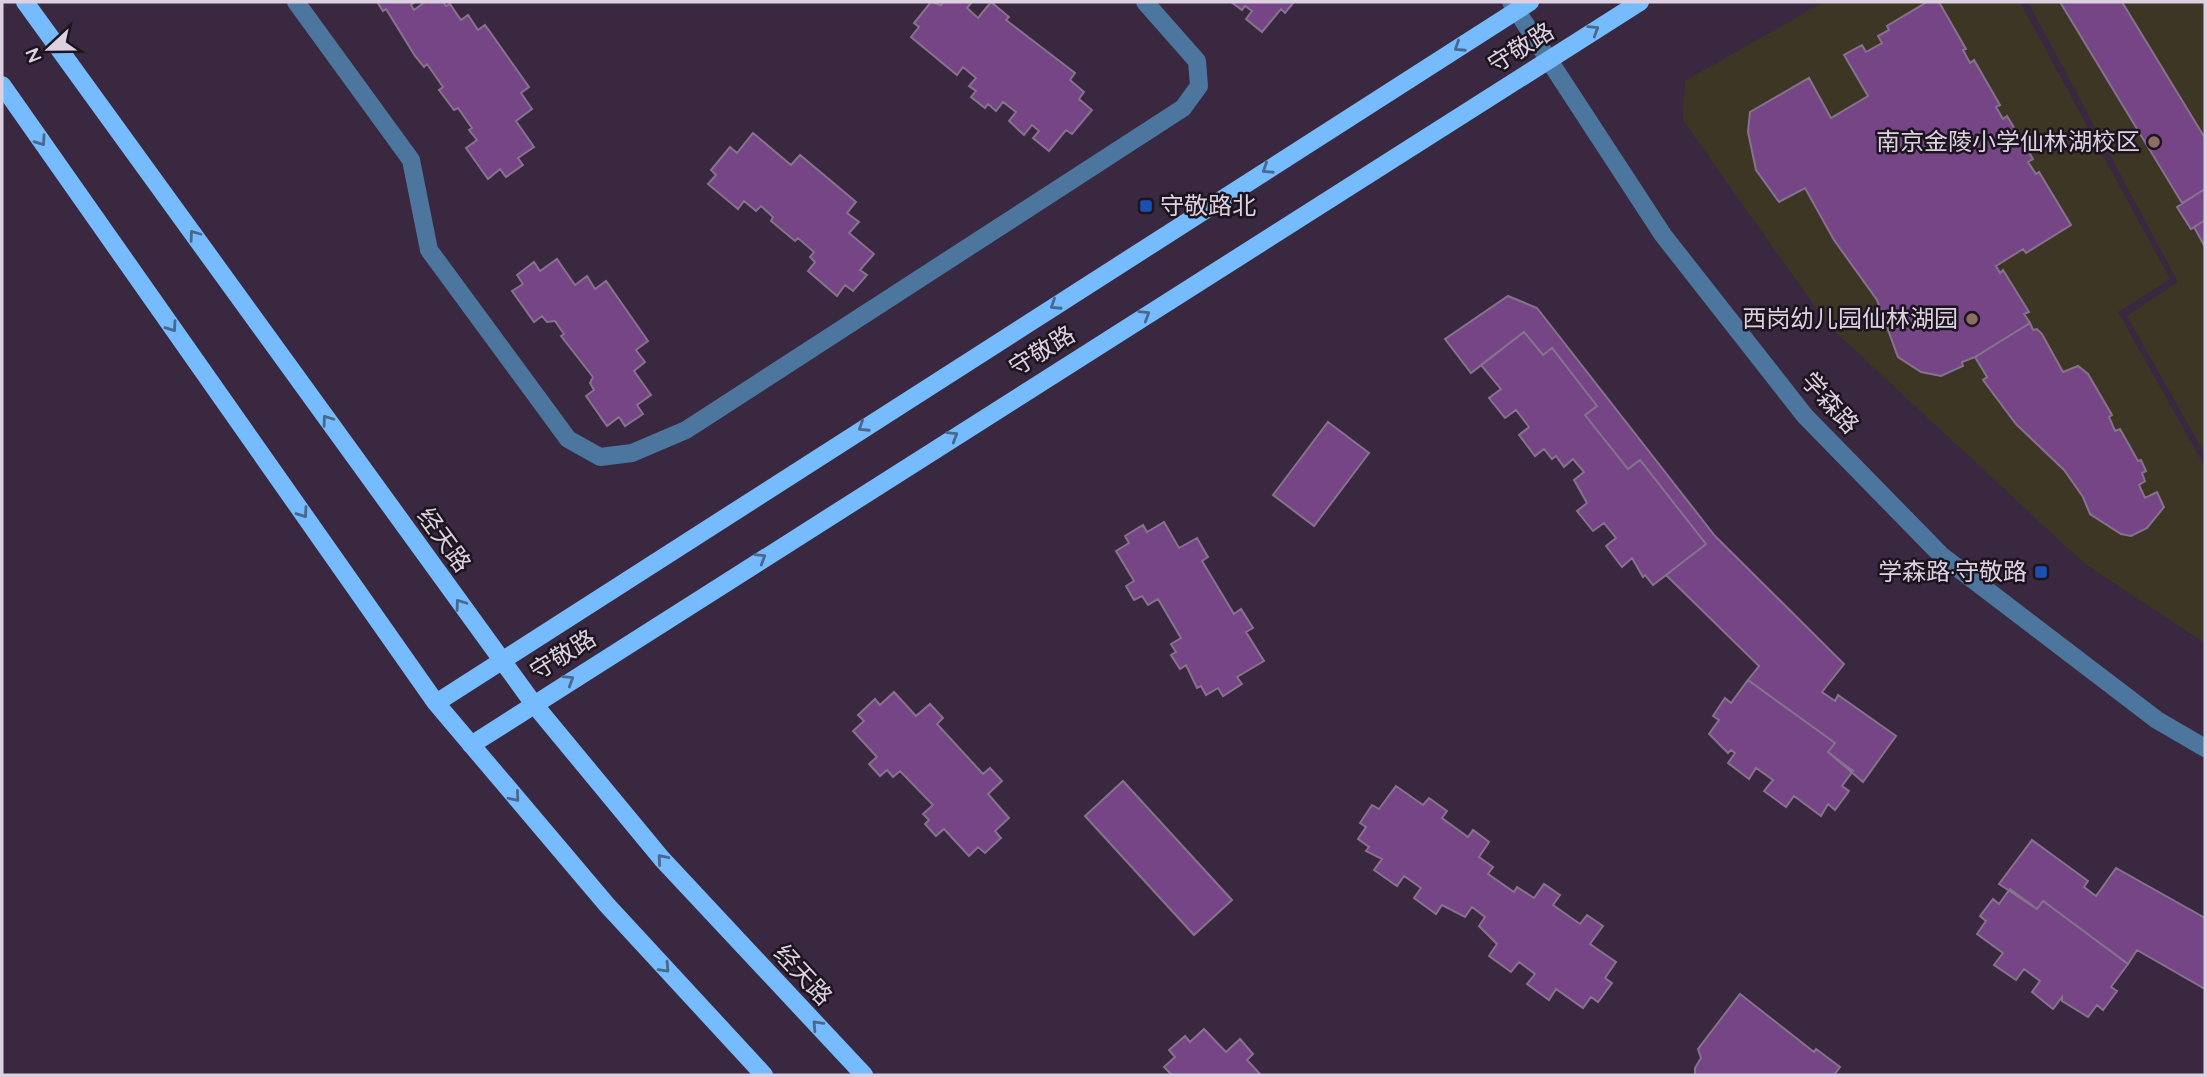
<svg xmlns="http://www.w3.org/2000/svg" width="2207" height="1077" font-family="Quicksand,'Noto Sans SC',sans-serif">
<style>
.education{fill:#3e3625}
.building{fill:#754585;stroke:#86728d;stroke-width:2}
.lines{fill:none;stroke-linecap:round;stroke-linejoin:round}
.minor{stroke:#4c769e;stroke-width:18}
.major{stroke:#75bbfd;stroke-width:18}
.oneway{stroke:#48688e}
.education-dot{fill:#8d6e63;stroke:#1c141e;stroke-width:2.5}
.transit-dot{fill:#1a4fb4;stroke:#1c141e;stroke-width:2.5}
.labels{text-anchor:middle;stroke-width:5;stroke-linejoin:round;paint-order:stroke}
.street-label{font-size:24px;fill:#dcd1e0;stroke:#1c141e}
.poi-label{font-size:24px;fill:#dcd1e0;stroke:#1c141e;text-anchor:end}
</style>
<rect width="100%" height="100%" fill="#39283f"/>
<!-- education -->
<path class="education" d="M1824,2H2020L2170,279L2118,312L2205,467V643L2085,564L1828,325L1683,120L1685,81Z
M2028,2H2205V454L2127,316L2178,282Z"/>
<!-- building -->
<path class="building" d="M377,2H415L411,5L414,10L425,2H443L446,6L450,4L461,20L468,15L478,30L485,25L529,87L521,93L532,109L516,121L534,147L518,158L523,165L506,177L500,169L488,179L466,148L477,140L469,130L472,128L458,108L454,110L439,90L443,87L427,64L424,67L415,56L386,9L383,11Z
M931,2L941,5L943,2H972L967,8L978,18L991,2L1009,17L1006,20L1075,73L1070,80L1084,92L1079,99L1092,110L1072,134L1066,130L1049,151L1033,138L1039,131L1032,125L1024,135L1009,121L1016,112L1003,102L996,111L988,104L985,108L971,97L976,91L969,86L976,78L963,67L957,75L911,37L919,27L914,23Z
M1231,2H1294L1285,13L1281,9L1262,32L1246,19L1252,11L1245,6L1242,10Z
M1927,2H1939L1966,49L1963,50L1970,63L1974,60L2000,105L1996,107L2003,119L2007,116L2033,159L2028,162L2036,174L2039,172L2071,225L2026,253L2023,249L1996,266L2000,273L2003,270L2029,312L2024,314L2030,323L1975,357L1962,362L1963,366L1941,376L1921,372L1898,357L1877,300L1834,240L1805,188L1779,202L1756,170L1748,132L1750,112L1809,78L1831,118L1868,96L1844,55L1862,45L1866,52L1882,43L1878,36L1889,30L1887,26Z
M2060,2H2122L2205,138V189L2182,203Z
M753,133L791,165L800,155L856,202L847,213L859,222L849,233L874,254L860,270L867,275L853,291L845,285L837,296L808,271L815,262L810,257L814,252L798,238L795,241L771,221L773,217L761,206L756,211L744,201L738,209L708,184L716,175L711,170L730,147L737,153Z
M2205,189V220L2191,229L2177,207Z
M2205,220V247L2194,227Z
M557,259L575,285L587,276L595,289L606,281L648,341L636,350L645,362L634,371L651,395L637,405L643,414L625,426L619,417L607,426L586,396L594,390L590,383L593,377L561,336L564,334L555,321L547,322L542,316L534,322L512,291L523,284L517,275L534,262L540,271Z
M1508,296L1537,308L1715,536L1844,664L1822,692L1835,701L1838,695L1896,736L1863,782L1828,752L1835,743L1748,680L1759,666L1666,575L1706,544L1640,460L1628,469L1585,415L1597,406L1552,348L1543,355L1524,332L1471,373L1445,339Z
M2030,323L2033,330L2037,329L2042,334L2063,372L2078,366L2088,374L2112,415L2109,417L2115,431L2120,429L2138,461L2141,460L2146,471L2142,473L2145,481L2139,485L2145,498L2157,492L2164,507L2147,528L2131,536L2121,534L2090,514L2083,497L2064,470L2016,424L1983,380L1987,377L1975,357Z
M1524,332L1543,355L1552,348L1597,406L1585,415L1628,469L1640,460L1706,544L1653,585L1645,575L1643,577L1632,558L1622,567L1606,546L1616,538L1604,523L1593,531L1577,511L1587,503L1574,480L1584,472L1573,459L1564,467L1556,456L1552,459L1544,449L1535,456L1519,435L1529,427L1516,410L1505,418L1489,398L1501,389L1481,365Z
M1328,422L1369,453L1314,526L1273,495Z
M1164,522L1179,548L1197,538L1208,557L1202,561L1234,614L1241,609L1253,628L1246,632L1264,661L1237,677L1242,684L1223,696L1218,688L1206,695L1201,686L1197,688L1186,665L1180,669L1171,655L1176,652L1171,644L1181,638L1158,599L1148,605L1142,596L1134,600L1126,586L1134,581L1116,551L1129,543L1125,536L1143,525L1147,532Z
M1748,680L1835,743L1828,752L1853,771L1842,786L1849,791L1835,810L1828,804L1821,816L1794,796L1786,807L1764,791L1773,780L1756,768L1749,779L1728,763L1735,753L1731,750L1728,753L1709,734L1719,720L1713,716L1725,698L1731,703Z
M894,692L916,716L930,704L943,718L937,724L983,774L990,768L1002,781L988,794L1009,818L995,831L1001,838L985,853L978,847L969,856L944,829L936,836L925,824L929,820L923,814L933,805L900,771L893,777L887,770L880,776L869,764L877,757L853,731L864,721L858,715L875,699L880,705Z
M1123,781L1232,900L1194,935L1085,816Z
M1396,786L1423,805L1429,798L1447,811L1442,818L1468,837L1473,830L1489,842L1479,857L1493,867L1488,874L1514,892L1517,887L1534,898L1544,884L1560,895L1553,905L1580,924L1587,915L1603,926L1590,944L1616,962L1605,978L1612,983L1598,1002L1591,997L1583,1008L1556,989L1549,1000L1527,984L1535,974L1519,962L1511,972L1489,956L1497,944L1479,926L1485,917L1472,907L1465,917L1442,905L1436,914L1414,898L1421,888L1404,876L1397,886L1374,870L1382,859L1366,851L1369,847L1358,839L1366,827L1360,823L1372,805L1379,809Z
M2032,840L2088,881L2084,887L2096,896L2116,868L2205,918V989L2137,950L2128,964L2043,901L2037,909L1999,884Z
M2010,889L2037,909L2043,901L2128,964L2111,987L2117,991L2103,1010L2097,1005L2088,1017L2062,1001V997L2053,1009L2032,992L2040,981L2024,969L2016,980L1994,965L2003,953L1977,934L1986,921L1980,916L1993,899L1999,904Z
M1740,994L1814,1052L1816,1049L1840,1067L1834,1075H1695V1068L1701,1058L1698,1049Z
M1204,1029L1226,1052L1240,1039L1253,1054L1247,1060L1261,1075H1172L1164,1067L1175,1057L1169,1050L1185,1036L1190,1042Z"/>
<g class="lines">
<!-- minor -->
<path class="minor" d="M296,2L411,160L429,250L568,439L600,457L632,453L686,430L1183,108L1199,86L1197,61L1145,2
M1511,2L1663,235L1805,416L1942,556L2157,720L2205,748"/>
<!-- major -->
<path class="major" d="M25,2L533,703L662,859L864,1075
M2,85L436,703L607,905L764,1075
M436,703L1530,2
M471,745L1640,2"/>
</g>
<!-- one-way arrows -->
<defs><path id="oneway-chevron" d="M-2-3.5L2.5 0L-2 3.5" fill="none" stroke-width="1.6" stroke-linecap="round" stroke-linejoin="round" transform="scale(1.75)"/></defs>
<g class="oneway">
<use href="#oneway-chevron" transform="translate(1594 30) rotate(-32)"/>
<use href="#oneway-chevron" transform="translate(1459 47) rotate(147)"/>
<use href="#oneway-chevron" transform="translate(41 141) rotate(55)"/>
<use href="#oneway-chevron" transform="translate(1267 169) rotate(147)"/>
<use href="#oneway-chevron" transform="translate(194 235) rotate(-126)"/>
<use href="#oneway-chevron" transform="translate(1055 305) rotate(147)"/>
<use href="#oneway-chevron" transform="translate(1145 315) rotate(-32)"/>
<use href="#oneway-chevron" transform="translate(172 327) rotate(55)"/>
<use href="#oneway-chevron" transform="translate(327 420) rotate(-126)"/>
<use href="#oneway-chevron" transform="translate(863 427) rotate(147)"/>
<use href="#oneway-chevron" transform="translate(953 436) rotate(-32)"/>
<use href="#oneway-chevron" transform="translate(303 513) rotate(55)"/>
<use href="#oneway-chevron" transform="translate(761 558) rotate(-32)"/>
<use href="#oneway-chevron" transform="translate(460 604) rotate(-126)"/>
<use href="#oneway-chevron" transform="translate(569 680) rotate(-32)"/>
<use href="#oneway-chevron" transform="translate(515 797) rotate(50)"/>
<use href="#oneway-chevron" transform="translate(662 859) rotate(-131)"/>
<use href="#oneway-chevron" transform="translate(665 968) rotate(47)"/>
<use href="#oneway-chevron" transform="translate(817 1025) rotate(-133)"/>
</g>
<!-- markers -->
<g class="education-dot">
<circle cx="2154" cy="142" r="7"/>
<circle cx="1972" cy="319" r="7"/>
</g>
<g class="transit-dot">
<rect x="1139" y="199" width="14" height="14" rx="3.5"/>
<rect x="2034" y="565" width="14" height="14" rx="3.5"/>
</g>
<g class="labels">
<!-- street labels -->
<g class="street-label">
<text transform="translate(1521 48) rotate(-32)" y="8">守敬路</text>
<text transform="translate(1042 351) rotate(-32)" y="8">守敬路</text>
<text transform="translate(1830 403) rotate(48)" y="8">学森路</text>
<text transform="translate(444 540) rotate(54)" y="8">经天路</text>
<text transform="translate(563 655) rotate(-32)" y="8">守敬路</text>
<text transform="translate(803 975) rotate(47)" y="8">经天路</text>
</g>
<!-- poi labels -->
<g class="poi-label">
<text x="2140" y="150">南京金陵小学仙林湖校区</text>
<text x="1160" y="214" text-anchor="start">守敬路北</text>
<text x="1958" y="327">西岗幼儿园仙林湖园</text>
<text x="2027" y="580">学森路·守敬路</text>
</g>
</g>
<!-- border -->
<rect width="2207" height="1077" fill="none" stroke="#dcd1e0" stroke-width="7"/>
<!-- north arrow -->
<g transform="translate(49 49) rotate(248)" stroke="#1c141e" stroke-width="5" paint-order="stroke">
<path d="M0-5L12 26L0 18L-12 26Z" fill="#dcd1e0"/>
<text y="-10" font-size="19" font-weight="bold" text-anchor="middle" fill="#dcd1e0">N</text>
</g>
</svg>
